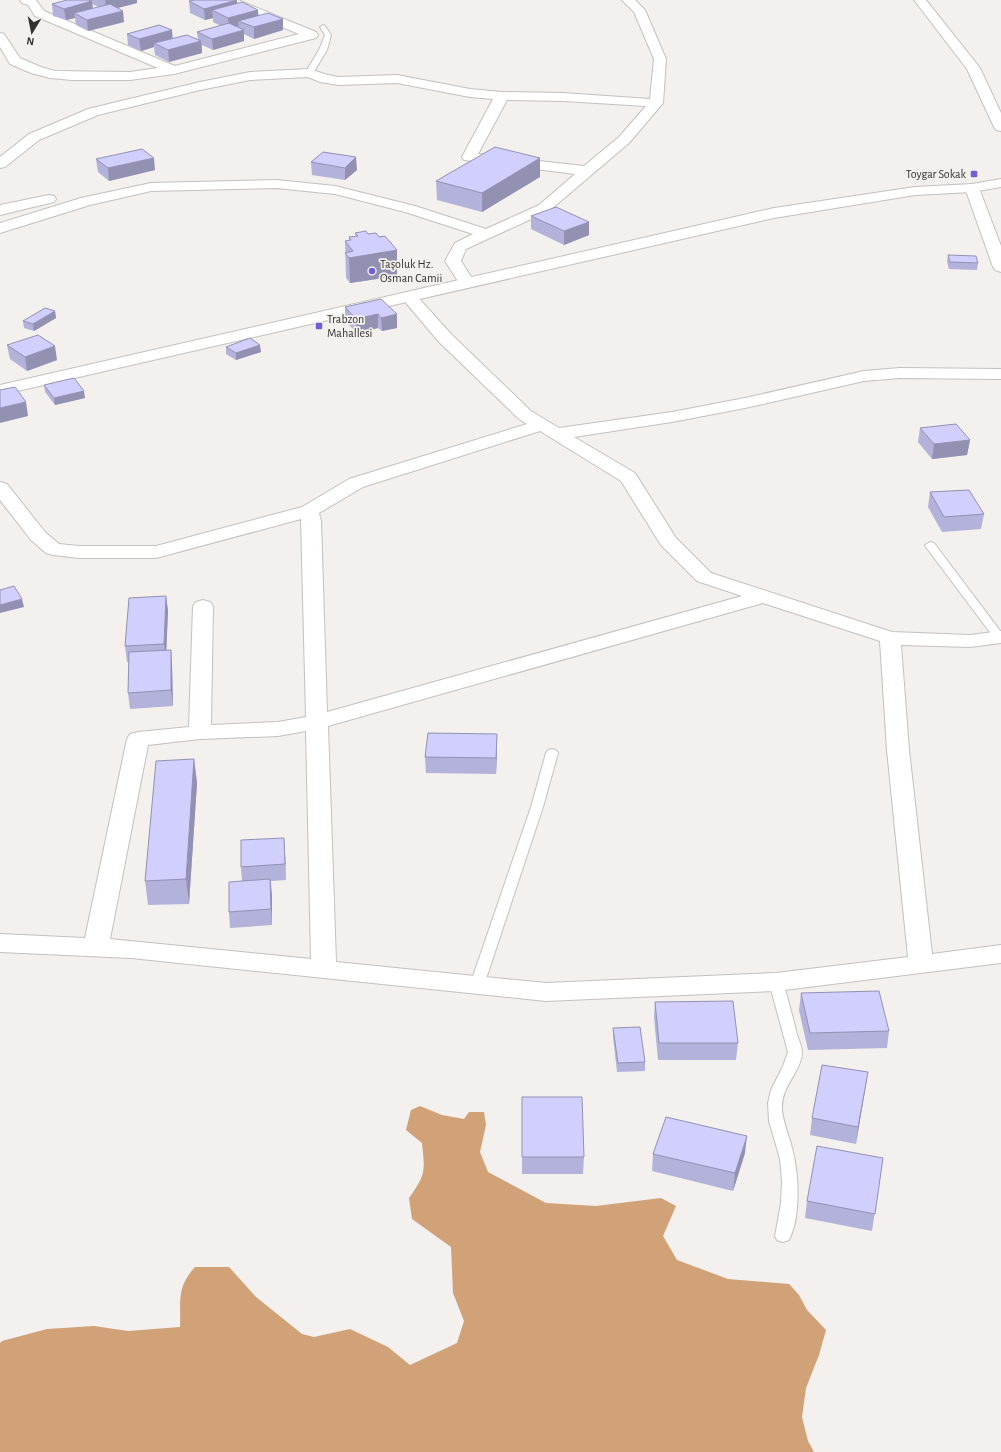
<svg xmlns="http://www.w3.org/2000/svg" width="1001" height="1452" font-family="'Alegreya Sans',sans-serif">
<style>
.forest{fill:#d1a177}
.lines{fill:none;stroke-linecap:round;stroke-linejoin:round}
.service-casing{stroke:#c3c0be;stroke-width:2}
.minor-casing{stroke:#c3c0be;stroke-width:2}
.tertiary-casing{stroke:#c3c0be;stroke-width:2}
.service{fill:#fff;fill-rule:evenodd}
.minor{fill:#fff;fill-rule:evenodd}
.tertiary{fill:#fff;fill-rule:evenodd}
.wall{fill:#b3b2da;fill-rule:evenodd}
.shaded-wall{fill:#9291b2}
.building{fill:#d0cffe;stroke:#9291b2}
.poi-dot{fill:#715ed8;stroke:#f3f0ed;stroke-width:1.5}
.labels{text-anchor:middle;stroke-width:3.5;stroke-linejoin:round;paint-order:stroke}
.far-poi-label{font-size:12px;fill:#323130;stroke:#f3f0ed;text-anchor:start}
</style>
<rect width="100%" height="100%" fill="#f3f0ed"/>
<!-- forest -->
<path class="forest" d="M420,1106L442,1115L464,1119L469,1112H484L486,1125L480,1152L488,1172L546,1203L596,1206L661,1198L676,1206L663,1236L677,1260L728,1279L789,1284L799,1295L807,1310L826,1330L819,1355L806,1388L802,1417L808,1441L814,1452H0V1343L2,1341L47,1329L94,1326L128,1331L180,1327C181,1301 176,1288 195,1267H229L256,1297L302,1334L314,1337L350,1329L388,1347L410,1365L457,1343L464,1321L453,1293L451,1247L412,1219L409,1198C426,1174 425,1172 422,1143L406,1130L411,1110Z"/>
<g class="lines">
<defs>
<path id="service" d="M323,25L325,26L331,35L327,50L312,75H306L305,73L319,50L325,35L320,27Z
M930,542L934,543L1001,632V640L995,639L926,547L925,545Z
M552,749L556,750L558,753L543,807L484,985L482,988L477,990L472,988L470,985L531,807L546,753L548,750Z
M776,977L781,979L783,982C788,1000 793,1017 797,1035C799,1040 802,1047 802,1053C801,1072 781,1086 782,1109C783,1123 789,1135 792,1148C799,1174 801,1216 789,1240L783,1242L777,1240L775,1236L781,1203L782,1181L780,1159L769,1121L768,1103L771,1090L783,1066L788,1052L769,982L771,979Z"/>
<path id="minor" d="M20,0H36L44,11L175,66L299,34L223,3L221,0H238L316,32L318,35L316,38L174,74L130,80H72L50,78L31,73L10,64L0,47V33L4,34L20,58L41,67L55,71L130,72L158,68L35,16L28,5L22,3Z
M622,0H635L645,10L666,59L663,103L629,143L549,211L466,249L461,261L475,283L473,286L467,288L461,286L445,261L455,243L473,234L405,212L335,194L276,188L151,191L90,205L0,233V223L81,198L151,183L276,180L335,186L415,206L486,229L539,205L575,174L464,160L462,157L493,99L470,97L397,83L339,85L320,82L308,77L250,80L200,90L98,115L39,140L5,167L0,168V157L29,134L88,109L200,82L250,72L309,69L328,75L339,77L397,75L470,89L502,92L563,93L650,99L654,59L634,12ZM507,100L563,101L646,106L619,137L584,166L478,154Z
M914,0H926L980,68L1001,113V131L996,130L994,127L967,69Z
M972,184L977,185L979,188L1001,246V272L995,270L993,267L965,188L967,185Z
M49,195L54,196L56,199L54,202L0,215V205Z
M409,292L415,294L451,334L531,411L559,428L672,412L745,398L864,371L900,368L1001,369V379L900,378L864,381L745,408L672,422L574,437L635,473L676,538L711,573L892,632L970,635L1001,631V643L970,647L901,645L909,750L932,954L1001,945V963L776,991L546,1001L131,958L0,952V934L85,938L127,739L130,734L138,732L189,727L193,606L196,602L203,600L210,602L213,606L211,725L278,722L306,717L301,519L156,558H79L53,555L46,553L31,540L0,500V482L7,484L45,532L59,544L79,546H156L302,507L349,479L527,424L519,419L439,342L401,297L403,294ZM540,431L621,481L661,545L697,581L742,596L327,712L321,521L319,513L363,487ZM763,603L880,641L887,750L908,957L776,973L546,983L336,962L328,726ZM306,731L311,959L110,939L148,745L200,739L278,736Z"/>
<path id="tertiary" d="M1001,179V187L972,192L915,195L774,218L0,395V385L774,208L915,187L972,184Z"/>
</defs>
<!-- service casing -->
<use href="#service" class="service-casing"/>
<!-- minor casing -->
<use href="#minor" class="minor-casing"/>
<!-- tertiary casing -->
<use href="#tertiary" class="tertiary-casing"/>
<!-- service -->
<use href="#service" class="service"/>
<!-- minor -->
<use href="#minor" class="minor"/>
<!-- tertiary -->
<use href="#tertiary" class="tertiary"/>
</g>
<!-- wall -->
<path class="wall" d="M91,0H137V3L117,8L124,22L88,31L76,25L75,18L66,20L53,16L52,4L92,1ZM92,4L99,7L93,9Z
M189,1L238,4L259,15L283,30L254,39L244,34V41L213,50L202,45V53L169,62L155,55L154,47L141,51L128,45L127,34L172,38L198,40L197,32L221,26L213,22V18L205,20L190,13Z
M96,159L155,170L109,181L98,172Z
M311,162L357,170L345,180L312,175Z
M540,177L482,212L437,200L436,181Z
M531,216L589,235L564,245L531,229Z
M355,233L368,234L379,237L397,250V276L350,283L346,278L345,241H349V237L356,236Z
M948,255L978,263L977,270L949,269L947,262Z
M381,299L397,328L382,331L378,328L357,333L345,321V307Z
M55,311L56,318L34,331L24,328L23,321Z
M7,345L57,360L27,371L10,359Z
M226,347L261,352L236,360L226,354Z
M44,385L85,398L55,405L45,392Z
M920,428L970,440L967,455L932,459L918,442Z
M930,492L984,514L981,529L942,532L928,507Z
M166,596L168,611L166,650H171L172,665L173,706L130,709L128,693L129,662H127L125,646Z
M497,750L496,774L426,773L425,757Z
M194,759L197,783L189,904L148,905L145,881Z
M284,838L285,854L286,880L271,881L272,896V925L230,928L229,912L242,881L241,867Z
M801,993L889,1031L887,1048L808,1050L799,1010Z
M655,1002L738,1043L736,1060H658L654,1018Z
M613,1028L645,1062V1071L617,1072L613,1037Z
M868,1072L856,1144L810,1135L812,1118Z
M522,1114L584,1157L583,1174H522Z
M745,1153L733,1191L652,1171L653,1154Z
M883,1158L872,1231L805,1218L807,1201Z"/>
<!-- shaded-wall -->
<path class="shaded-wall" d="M105,0H137V3L106,11Z
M237,0L238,11L212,10L213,18L205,20L204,9Z
M92,1L93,12L74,13L75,18L66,20L64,9Z
M258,10L259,21H238L239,26L229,29L228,18Z
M123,11L124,22L88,31L87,20Z
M283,19V30L254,39V27Z
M172,30L173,42L154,43V47L141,51L139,39Z
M244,30V41L213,50L212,39Z
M201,41L202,53L169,62L168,50Z
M356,157L357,170L345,180V168Z
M154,158L155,170L109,181L108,168Z
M540,158V177L482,212V193Z
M589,222V235L564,245V231Z
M397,250V276L350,283L349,258Z
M55,311L56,318L34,331L33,324Z
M378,314V328L357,333L356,319Z
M397,314V328L382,331L381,318Z
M260,345L261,352L236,360V353Z
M55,346L57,360L27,371L25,357Z
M84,391L85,398L55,405L54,398Z
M26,402L28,416L0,423V408Z
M970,440L967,455L932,459L934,444Z
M166,596L168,611L166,660L164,644Z
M22,599L24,607L0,613V605Z
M171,650L172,665L173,706L171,690Z
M497,734V750L496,774V758Z
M194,759L197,783L189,904L186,879Z
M284,838L285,854L286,880L285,864Z
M270,879L272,896V925L271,909Z
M868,1072L856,1144L858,1127Z
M747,1136L745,1153L733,1191L735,1173Z"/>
<!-- building -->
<path class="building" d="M67,0H88L92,1L64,9L52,4Z
M195,0H237L204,9L189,1Z
M242,2L258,10L228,18L212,10Z
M110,4L123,11L87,20L74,13Z
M268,13L283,19L254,27L238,21Z
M229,23L244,30L212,39L197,32Z
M159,25L172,30L139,39L127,34Z
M187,35L201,41L168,50L154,43Z
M495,147L540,158L482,193L436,181Z
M142,149L154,158L108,168L96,159Z
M323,152L356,157L345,168L311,162Z
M556,207L589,222L564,231L531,216Z
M366,231L368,234L376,233L379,237L385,236L397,250L349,258L345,253L353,251L345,241L351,240L349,237L358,236L355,233Z
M948,255L976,256L978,263L950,262Z
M381,299L397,314L381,318L378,314L356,319L345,307Z
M45,308L55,311L33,324L23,321Z
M38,335L55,346L25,357L7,345Z
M250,338L260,345L236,353L226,347Z
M74,378L84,391L54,398L44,385Z
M15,387L26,402L0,408V390Z
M956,424L970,440L934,444L920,428Z
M969,490L984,514L944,517L930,492Z
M14,586L22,599L0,605V590Z
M166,596L164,644L125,646L129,598Z
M171,650V690L128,693L129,652Z
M428,733L497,734L496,758L425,757Z
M194,759L186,879L145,881L156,761Z
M284,838L285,864L241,867V840Z
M270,879L271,909L229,912V882Z
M879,991L889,1031L810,1033L801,993Z
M733,1001L738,1043H659L655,1002Z
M640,1027L645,1062L618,1063L613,1028Z
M822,1065L868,1072L858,1127L812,1118Z
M522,1097H582L584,1157H522Z
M666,1117L747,1136L735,1173L653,1154Z
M817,1146L883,1158L875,1214L807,1201Z"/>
<!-- markers -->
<g class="poi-dot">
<rect x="970" y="170" width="8" height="8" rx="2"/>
<circle cx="372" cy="271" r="4"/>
<rect x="315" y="322" width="8" height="8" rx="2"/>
</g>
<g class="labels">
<!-- far-poi labels -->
<g class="far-poi-label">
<text x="966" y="178" text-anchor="end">Toygar Sokak</text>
<text x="380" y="268">Taşoluk Hz.<tspan x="380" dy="14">Osman Camii</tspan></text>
<text x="327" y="323">Trabzon<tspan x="327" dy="14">Mahallesi</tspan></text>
</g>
</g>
<!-- north arrow -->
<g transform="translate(32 32) rotate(190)" stroke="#f3f0ed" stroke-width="3" paint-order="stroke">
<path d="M0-3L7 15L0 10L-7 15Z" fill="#323130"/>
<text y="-6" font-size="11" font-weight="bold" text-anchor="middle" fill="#323130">N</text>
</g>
</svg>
